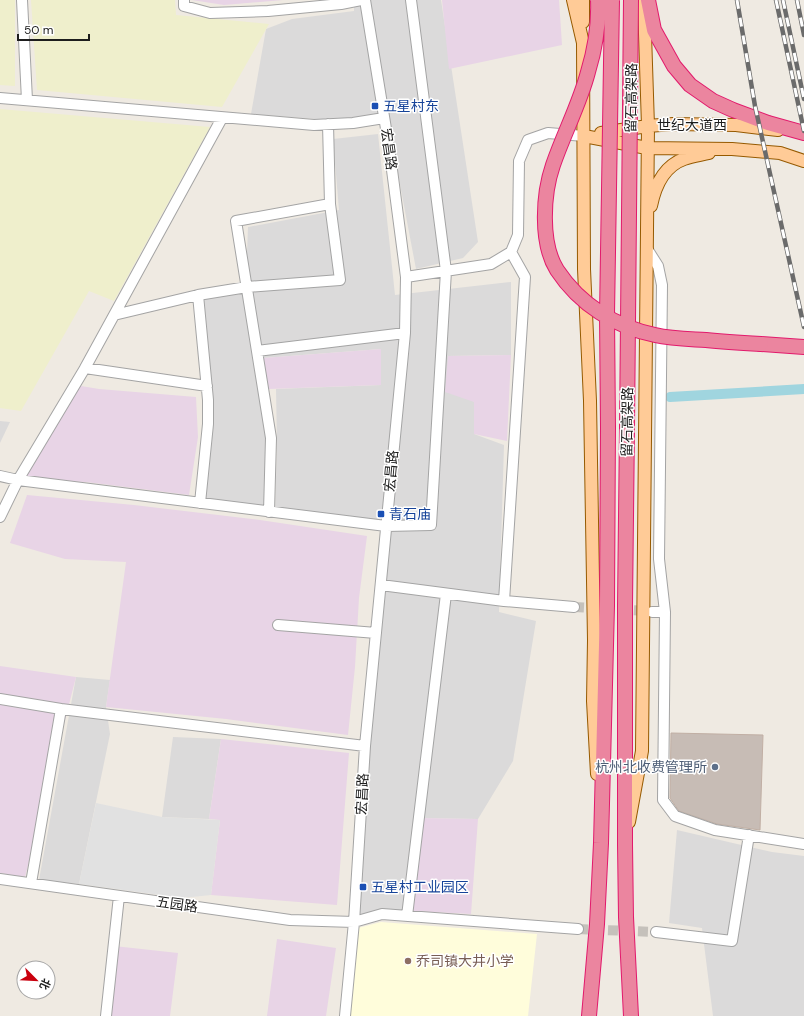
<svg xmlns="http://www.w3.org/2000/svg" width="804" height="1016" font-family="'DM Sans','Noto Sans SC',sans-serif">
<style>
.residential{fill:#dbdada}
.industrial{fill:#e8d4e6}
.education{fill:#fffddb}
.farmland{fill:#efefcc}
.parking{fill:#e1e1e1}
.lines{fill:none;stroke-linecap:round;stroke-linejoin:round}
.canal{stroke:#a0d5df;stroke-width:10}
.building{fill:#c7bcb5;stroke:#c1afa4}
.minor-tunnel{stroke:#c5c1bb;stroke-width:10;stroke-dasharray:10 5;stroke-linecap:butt}
.minor-casing{stroke:#a4a4a4;stroke-width:12}
.major-casing{stroke:#965a00;stroke-width:14}
.highway-casing{stroke:#e21a6c;stroke-width:16}
.minor{stroke:#fff;stroke-width:10}
.major{stroke:#ffcb97;stroke-width:12}
.highway{stroke:#eb859f;stroke-width:14}
.rail-casing{stroke:#6b6b6b;stroke-width:4.5}
.rail{stroke:#fff;stroke-width:3;stroke-dasharray:9;stroke-linecap:butt}
.highway-bridge-casing{stroke:#e21a6c;stroke-width:16;stroke-linecap:butt}
.highway-bridge{stroke:#eb859f;stroke-width:14}
.transit-dot{fill:#1a4fb4;stroke:#fff;stroke-width:1.5}
.service-dot{fill:#5c6f8a;stroke:#fff;stroke-width:1.5}
.education-dot{fill:#8d6e63;stroke:#fff;stroke-width:1.5}
.labels{text-anchor:middle;stroke-width:3;stroke-linejoin:round;paint-order:stroke}
.street-label{font-size:14px;fill:#1d1d1d;stroke:#fff}
.transit-label{font-size:14px;fill:#164399;stroke:#fff;text-anchor:start}
.service-label{font-size:14px;fill:#4e5e75;stroke:#fff;text-anchor:end}
.education-label{font-size:14px;fill:#785e54;stroke:#fff;text-anchor:start}
</style>
<rect width="100%" height="100%" fill="#efeae2"/>
<!-- residential -->
<path class="residential" d="M354,0H441L478,242L463,258L416,269L387,116L328,120L251,114L266,29L292,19L354,11Z
M378,134L395,295L511,282V355L448,356L474,402V434L504,445L499,612L536,621L513,761L478,819L419,818L407,916L354,922L386,526L275,513L277,444L276,389L381,385V349L263,358L269,389V512L200,503L207,386L198,295L246,280L248,227L339,210L333,139Z
M0,421L10,422L0,443Z
M76,677L110,680L106,707L110,734L79,884L39,880Z
M173,737L221,739L209,819L162,817Z
M677,830L772,852L804,856V1016H713L702,928L669,923Z"/>
<!-- industrial -->
<path class="industrial" d="M192,0H283L224,5Z
M442,0H559L562,45L449,69Z
M381,349V385L269,389L263,358Z
M511,355L507,441L474,434V402L445,392L448,356Z
M75,385L99,389L196,397L198,437L189,495L86,482L18,480Z
M27,495L134,505L260,520L367,536L359,598L355,667L348,735L226,719L106,707L126,562L65,559L10,543Z
M0,666L76,677L25,877L0,873Z
M221,739L349,753L337,905L211,895L220,820L209,819Z
M419,818L478,819L471,914L413,911Z
M277,939L336,948L326,1016H267Z
M114,946L178,953L170,1016H106Z"/>
<!-- education -->
<path class="education" d="M381,922L537,934L528,1016H349L358,928Z"/>
<!-- farmland -->
<path class="farmland" d="M0,0H15V86L0,85Z
M31,0H175L176,15L269,24L222,107L37,90Z
M0,109L210,127L114,301L89,291L21,411L0,408Z"/>
<!-- parking -->
<path class="parking" d="M96,803L162,817L220,820L211,895L182,898L79,884Z"/>
<g class="lines">
<!-- canal -->
<path class="canal" d="M670,397L804,389"/>
</g>
<!-- building -->
<path class="building" d="M671,733L763,735L760,830L717,824L679,811L670,798Z"/>
<g class="lines">
<!-- minor-tunnel -->
<path class="minor-tunnel" d="M574,607L650,611
M578,929L656,932"/>
<defs>
<path id="minor" d="M22,0L27,100
M184,0V6L210,13L268,11L341,4L361,0
M0,98L314,125L353,123L384,118
M646,247L658,266L662,285L659,559L665,612L663,800L675,816L715,830L804,844
M406,277L491,264L511,252L518,235L519,161L528,140L548,133L584,136
M198,295L208,400V424L200,503
M114,315L198,295L247,287L340,280L330,204
M257,351L405,333
M85,368L222,118
M0,476L18,480L85,368L207,386
M269,512L271,438L236,221L330,204L328,124
M0,517L18,480L386,526L431,525L446,271L411,0
M381,585L504,601L574,607
M504,601L525,277L511,252
M652,612H665
M278,625L376,633
M0,699L61,709L31,883
M61,709L365,746
M0,879L290,920L354,922L382,914L578,929
M407,916L446,594
M656,932L732,941L749,835
M106,1016L119,896
M345,1016L354,922L365,746L405,333L406,277L389,147L365,0"/>
<path id="major" d="M573,0L583,43L584,269L590,401L594,640L593,701L597,774
M583,22V0
M601,133L648,126L673,124L736,125L778,130
M584,136L647,148L732,149L780,153L804,161
M651,206C655,186 664,166 684,159C692,156 701,155 709,153
M629,822L642,751L648,126L644,3"/>
<path id="highway" d="M648,0L654,30L674,66L690,85L713,101L733,110L768,123L804,133
M761,344L804,347
M627,428L625,605V845L626,917L631,1016
M589,1016L597,924L601,843L607,606L608,428"/>
</defs>
<!-- minor casing -->
<use href="#minor" class="minor-casing"/>
<!-- major casing -->
<use href="#major" class="major-casing"/>
<!-- highway casing -->
<use href="#highway" class="highway-casing"/>
<!-- minor -->
<use href="#minor" class="minor"/>
<!-- major -->
<use href="#major" class="major"/>
<!-- highway -->
<use href="#highway" class="highway"/>
<defs>
<path id="rail" d="M737,0L755,106L804,327
M776,0L804,131
M783,0L804,99
M797,0L804,35"/>
</defs>
<!-- rail casing -->
<use href="#rail" class="rail-casing"/>
<!-- rail -->
<use href="#rail" class="rail"/>
<defs>
<path id="highway-bridge" d="M598,0C599,24 595,49 588,72C580,103 564,133 553,165C543,194 540,243 557,270C580,305 616,327 655,335C672,339 690,339 706,340C725,342 743,343 761,344
M608,428L607,315L612,0
M627,428L631,0"/>
</defs>
<!-- highway-bridge casing -->
<use href="#highway-bridge" class="highway-bridge-casing"/>
<!-- highway-bridge -->
<use href="#highway-bridge" class="highway-bridge"/>
</g>
<!-- markers -->
<g class="transit-dot">
<rect x="371" y="102" width="8" height="8" rx="2"/>
<rect x="377" y="510" width="8" height="8" rx="2"/>
<rect x="359" y="883" width="8" height="8" rx="2"/>
</g>
<circle class="service-dot" cx="715" cy="767" r="4"/>
<circle class="education-dot" cx="408" cy="961" r="4"/>
<g class="labels">
<!-- street labels -->
<g class="street-label">
<text transform="translate(631 98) rotate(-89)" y="5">留石高架路</text>
<text x="692" y="130">世纪大道西</text>
<text transform="translate(389 149) rotate(82)" y="5">宏昌路</text>
<text transform="translate(627 422) rotate(-89)" y="5">留石高架路</text>
<text transform="translate(391 471) rotate(-85)" y="5">宏昌路</text>
<text transform="translate(362 794) rotate(-87)" y="5">宏昌路</text>
<text transform="translate(177 904) rotate(8)" y="5">五园路</text>
</g>
<!-- transit labels -->
<g class="transit-label">
<text x="383" y="111">五星村东</text>
<text x="389" y="519">青石庙</text>
<text x="371" y="892">五星村工业园区</text>
</g>
<!-- service labels -->
<g class="service-label">
<text x="707" y="772">杭州北收费管理所</text>
</g>
<!-- education labels -->
<g class="education-label">
<text x="416" y="966">乔司镇大井小学</text>
</g>
</g>
<!-- north arrow -->
<g transform="translate(36 980) rotate(114)"><circle r="19" fill="#ffffff" stroke="#a5a5a5"/>
<path d="M0-3L7 15L0 10L-7 15Z" fill="#ca000e"/>
<text y="-6" font-size="11" font-weight="bold" text-anchor="middle" fill="#1d1d1d">北</text>
</g>
<!-- scale -->
<path d="M18 34v6h71v-6" fill="none" stroke="#1d1d1d" stroke-width="2"/>
<text x="24" y="34" font-size="12" fill="#1d1d1d" stroke="#ffffff" stroke-width="3" paint-order="stroke">50 m</text>
</svg>
